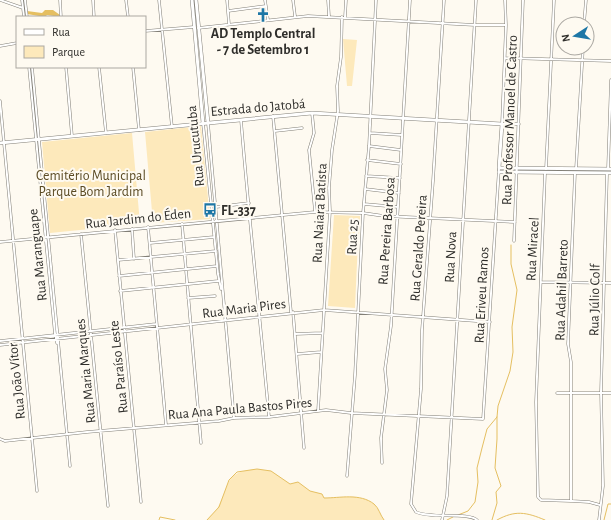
<svg xmlns="http://www.w3.org/2000/svg" width="611" height="520" font-family="'Alegreya Sans',sans-serif">
<style>
.green{fill:#fde9bb}
.water{fill:#e5bf61}
.lines{fill:none;stroke-linecap:round;stroke-linejoin:round}
.stream{stroke:#e5bf61;stroke-width:1}
.street-casing{stroke:#827f77;stroke-width:3}
.secondary-casing{stroke:#827f77;stroke-width:4}
.street{stroke:#fff;stroke-width:2}
.secondary{stroke:#fff;stroke-width:3}
.labels{text-anchor:middle;stroke-width:4;stroke-linejoin:round;paint-order:stroke}
.poi-label{font-size:14px;font-weight:bold;fill:#2f2e2b;stroke:#fefaf1}
.street-label{font-size:14px;fill:#2f2e2b;stroke:#fefaf1}
.park-label{font-size:14px;fill:#5b4b24;stroke:#fefaf1}
</style>
<rect width="100%" height="100%" fill="#fefaf1"/>
<!-- green -->
<path class="green" d="M343,39L357,40L352,86H347Z
M201,126L210,219L153,223L145,132Z
M132,133L140,224L50,233L42,142Z
M334,215L360,216L359,235H351L350,240H358L355,308L328,306Z
M257,469L271,471L290,484L298,482L310,491L322,494L324,498C340,498 360,493 374,504C379,508 380,515 384,520H207C211,515 217,510 219,505C231,480 226,472 257,469Z"/>
<!-- water -->
<path class="water" d="M45,10H53L60,15V17L47,15L45,17L27,14V11L42,13Z"/>
<g class="lines">
<!-- stream -->
<path class="stream" d="M458,515L468,511L475,502L478,482L477,468L482,448L487,429L497,417L498,406L510,371L513,352L512,327L517,290L511,264V245
M159,520L160,517L175,520
M207,520L219,507L229,480L237,472L257,469L271,471L290,484L298,482L310,491L322,494L324,498C340,498 360,493 374,504C379,508 380,515 384,520
M447,520L453,517
M492,520L497,503L496,492L501,486L495,468L497,439V417
M497,520C515,510 526,512 545,520
M604,520L608,504H611"/>
<defs>
<path id="street" d="M0,0L23,8
M22,0L24,17
M25,0L27,17
M60,0L61,17
M93,0L94,17
M126,0L128,17
M159,0L172,127
M227,0L229,24
M265,0L268,20
M293,0L295,16
M328,0L329,16
M444,0L433,181L422,330L421,389L411,504L416,512C430,519 468,512 477,520
M505,0L506,25L502,124H519
M228,11L266,6
M345,17L346,0
M584,24L586,0
M198,28L308,16L475,25H506
M145,31L194,27
M0,46L17,43
M505,58L611,61
M29,67L55,334L57,343
M32,67L70,466
M66,67L72,136
M99,67L106,133
M133,67L139,130
M0,101L37,491
M312,113L314,133L309,150L315,211
M273,116L291,312
M241,120C249,219 260,318 269,417
M203,123L218,274L221,289
M208,123L234,418
M275,131L302,128
M370,133L402,135
M369,146L401,150
M367,160L401,164
M546,169L554,0
M576,169L583,48
M608,169L611,80
M545,173L536,402L538,497L541,500L571,501V362L568,344L575,173
M366,176L400,178
M365,189L399,193
M364,204L398,207
M216,207L249,203
M182,224L201,443
M148,227L166,425
M132,229L134,259
M115,230L141,502
M81,234L108,506
M514,241L523,0
M0,242L315,212L363,213L384,216L515,222
M150,243L214,237
M118,260L216,251
M119,276L217,266
M541,282L611,283
M120,291L218,281
M188,298L215,296
M293,312L304,448
M295,334L322,333
M0,341L156,324
M0,345L324,310L490,322
M297,354L321,352
M557,393H611
M318,411L330,211L329,188L332,150L338,111L337,86L341,57L342,17
M0,439L5,441L87,432L219,421L234,418L269,417L326,410L351,413L483,419L499,168
M382,463L381,438L387,390L385,369L391,326L410,0
M347,476L355,375L363,213L369,146L376,0
M572,501L589,502L600,505
M442,520L447,496L476,0
M599,520L603,486L601,392L607,174"/>
<path id="secondary" d="M192,0L203,123
M196,0L208,123
M0,143L312,113L502,124L499,168L611,169
M499,172L611,173"/>
</defs>
<!-- street casing -->
<use href="#street" class="street-casing"/>
<!-- secondary casing -->
<use href="#secondary" class="secondary-casing"/>
<!-- street -->
<use href="#street" class="street"/>
<!-- secondary -->
<use href="#secondary" class="secondary"/>
</g>
<!-- icons -->
<defs>
<symbol id="church-bare" viewBox="-9 -9 18 18"><path d="M-1.2-6h2.4v3.5h3.3v2.4h-3.3V6h-2.4V-.1h-3.3v-2.4h3.3Z" fill="#1e77a6" stroke="#fefaf1" stroke-width="2.5" paint-order="stroke"/></symbol>
<symbol id="bus-bare" viewBox="-9 -9 18 18"><path d="M-5-6H5V4H4V6H2V4H-2V6H-4V4H-5ZM-3.5-4V0h7V-4ZM-3.5 1.2v1.5H-2V1.2ZM2 1.2v1.5H3.5V1.2Z" fill="#1e77a6" stroke="#fefaf1" stroke-width="2.5" paint-order="stroke"/></symbol>
</defs>
<g fill-rule="evenodd">
<use href="#church-bare" x="253" y="5" width="20" height="20"/>
<use href="#bus-bare" x="200" y="200" width="20" height="20"/>
</g>
<g class="labels">
<!-- poi labels -->
<g class="poi-label">
<text x="263" y="38">AD Templo Central<tspan x="263" dy="16">- 7 de Setembro 1</tspan></text>
<text x="221" y="215" text-anchor="start">FL-337</text>
</g>
<!-- street labels -->
<g class="street-label">
<text transform="translate(258 107) rotate(-5)" y="5">Estrada do Jatobá</text>
<text transform="translate(509 120) rotate(-88)" y="5">Rua Professor Manoel de Castro</text>
<text transform="translate(195 146) rotate(-96)" y="5">Rua Urucutuba</text>
<text transform="translate(319 213) rotate(-87)" y="5">Rua Naiara Batista</text>
<text transform="translate(138 218) rotate(-6)" y="5">Rua Jardim do Éden</text>
<text transform="translate(386 231) rotate(-86)" y="5">Rua Pereira Barbosa</text>
<text transform="translate(352 237) rotate(-87)" y="5">Rua 25</text>
<text transform="translate(418 248) rotate(-86)" y="5">Rua Geraldo Pereira</text>
<text transform="translate(532 249) rotate(-87)" y="5">Rua Miracel</text>
<text transform="translate(37 255) rotate(-96)" y="5">Rua Maranguape</text>
<text transform="translate(450 257) rotate(-87)" y="5">Rua Nova</text>
<text transform="translate(561 290) rotate(-88)" y="5">Rua Adahil Barreto</text>
<text transform="translate(481 295) rotate(-87)" y="5">Rua Eriveu Ramos</text>
<text transform="translate(594 300) rotate(-89)" y="5">Rua Júlio Colf</text>
<text transform="translate(244 308) rotate(-7)" y="5">Rua Maria Pires</text>
<text transform="translate(118 367) rotate(-96)" y="5">Rua Paraíso Leste</text>
<text transform="translate(85 371) rotate(-96)" y="5">Rua Maria Marques</text>
<text transform="translate(16 381) rotate(-96)" y="5">Rua João Vítor</text>
<text transform="translate(240 408) rotate(-5)" y="5">Rua Ana Paula Bastos Pires</text>
</g>
<!-- park labels -->
<g class="park-label">
<text x="91" y="180">Cemitério Municipal<tspan x="91" dy="16">Parque Bom Jardim</tspan></text>
</g>
</g>
<!-- legend -->
<rect x="16" y="16" width="130" height="52" fill="#fefaf1" stroke="#aba8a2"/>
<rect x="24" y="29" width="20" height="6" fill="#ffffff" stroke="#aba8a2"/>
<text x="52" y="36" font-size="12" fill="#2f2e2b">Rua</text>
<rect x="24" y="46" width="20" height="12" fill="#fde9bb" stroke="#aba8a2"/>
<text x="52" y="56" font-size="12" fill="#2f2e2b">Parque</text>
<!-- north arrow -->
<g transform="translate(575 36) rotate(258)"><circle r="19" fill="#fefaf1" stroke="#aba8a2"/>
<path d="M0-3L7 15L0 10L-7 15Z" fill="#1e77a6"/>
<text y="-6" font-size="11" font-weight="bold" text-anchor="middle" fill="#2f2e2b">N</text>
</g>
</svg>
